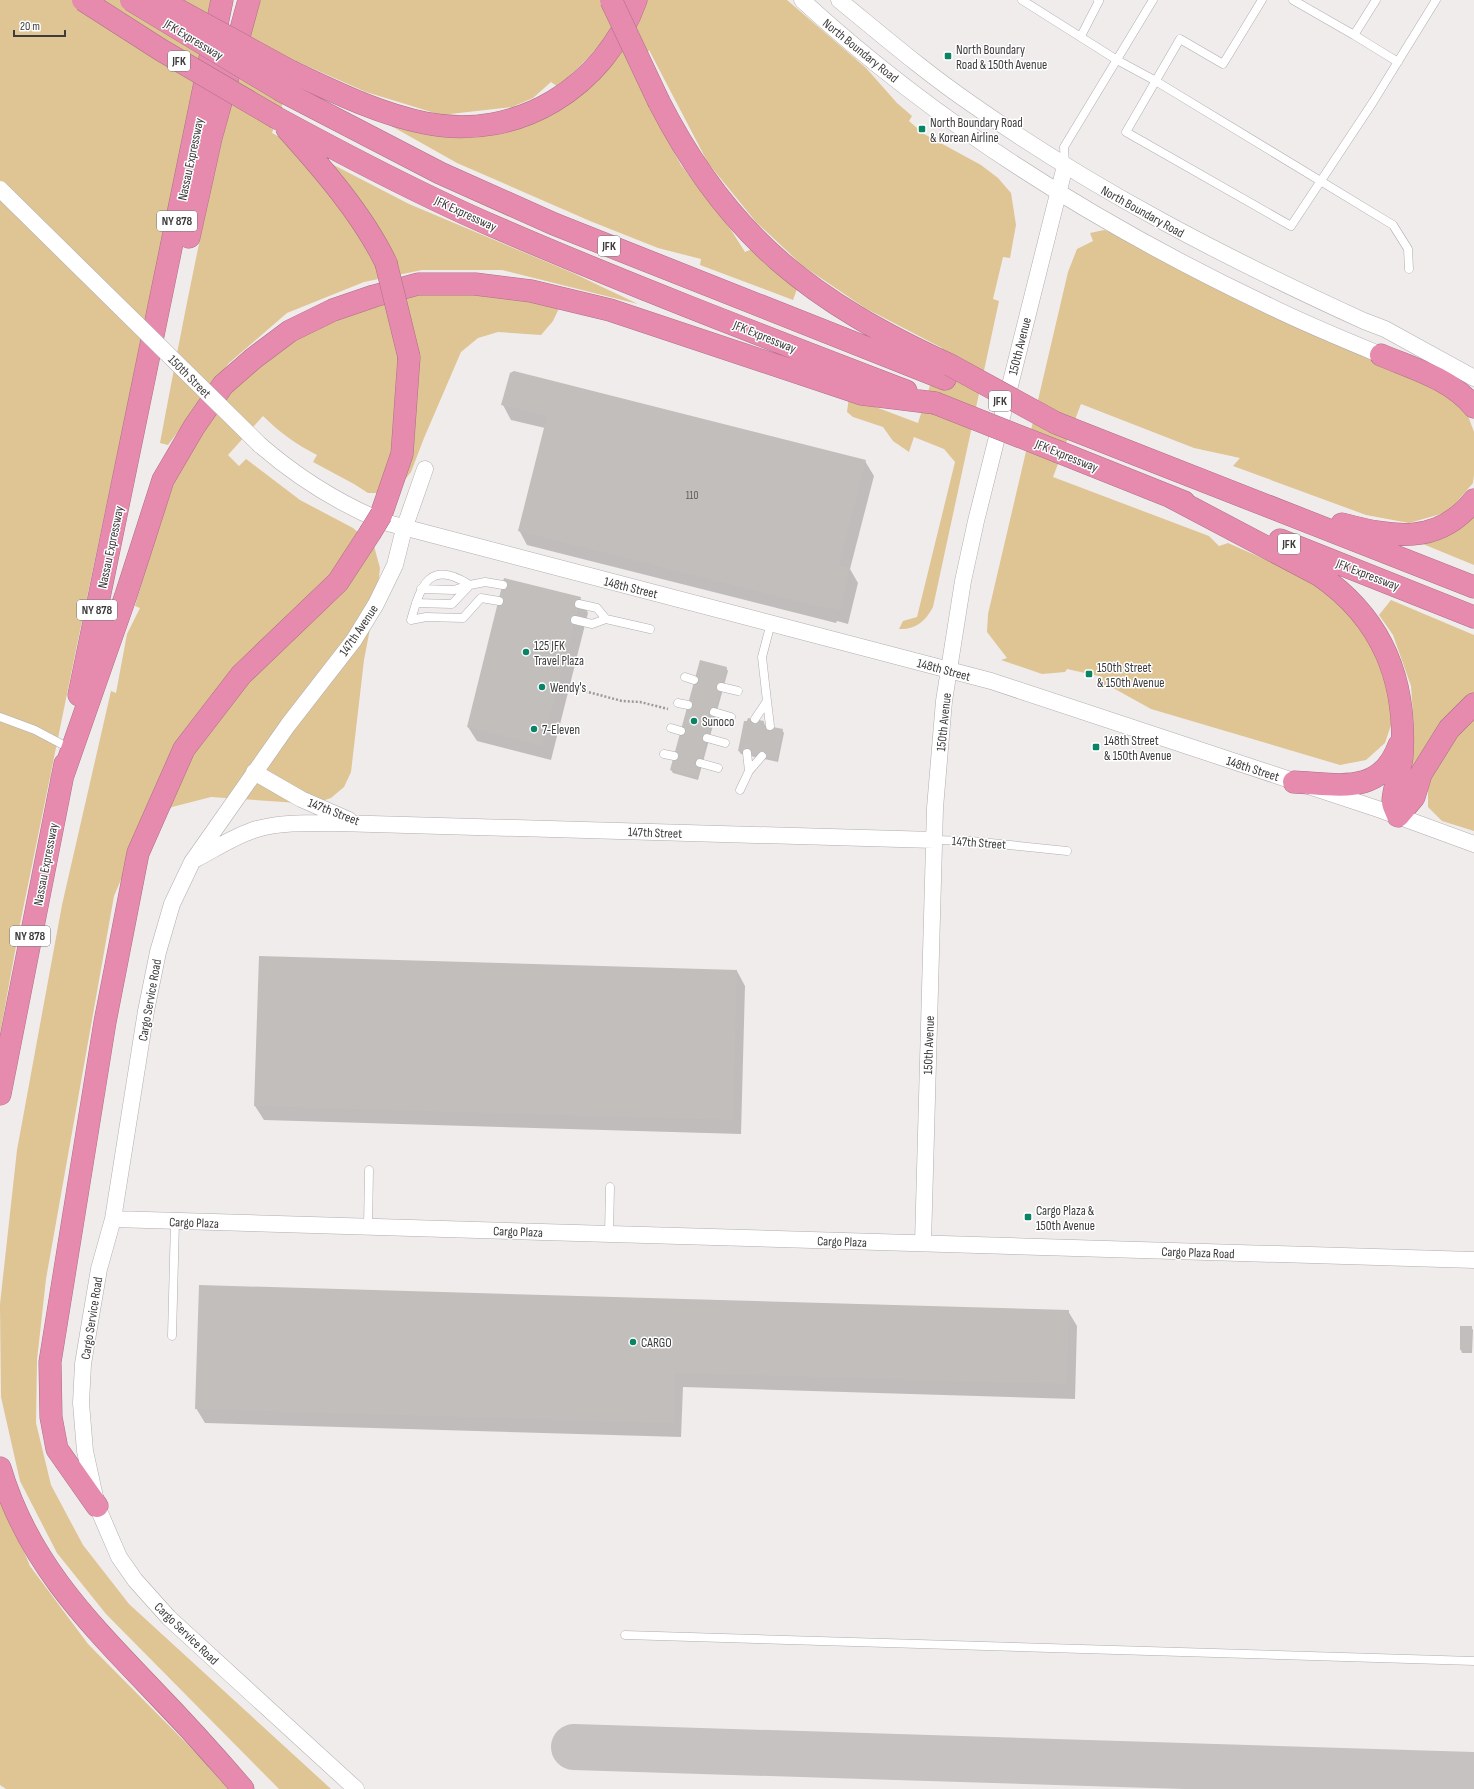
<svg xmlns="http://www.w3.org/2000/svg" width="1474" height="1789" font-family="'Sofia Sans Condensed',sans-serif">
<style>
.green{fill:#dfc494}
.shadow{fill:#0003}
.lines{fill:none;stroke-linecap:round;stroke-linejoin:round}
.taxiway{stroke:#c6c2c2;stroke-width:46}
.building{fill:#c1bebc}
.lane-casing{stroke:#b1adad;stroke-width:9}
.street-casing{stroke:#b1adad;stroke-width:17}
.highway-casing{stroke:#ac6f86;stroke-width:23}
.path{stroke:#9c9999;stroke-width:2.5;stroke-dasharray:2 2;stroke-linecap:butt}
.lane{stroke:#fff;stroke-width:8}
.street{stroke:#fff;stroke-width:16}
.highway{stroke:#e78bae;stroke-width:22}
.street-bridge-casing{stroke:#b1adad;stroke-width:17;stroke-linecap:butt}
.highway-bridge-casing{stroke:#ac6f86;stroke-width:23;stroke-linecap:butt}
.street-bridge{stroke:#fff;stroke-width:16}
.highway-bridge{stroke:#e78bae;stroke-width:22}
.poi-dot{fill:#0b8465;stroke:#fff;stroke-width:1.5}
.labels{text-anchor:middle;stroke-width:3;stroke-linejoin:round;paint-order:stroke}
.number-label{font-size:11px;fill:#5e5c5b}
.shield{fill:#fff;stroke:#777676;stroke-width:1}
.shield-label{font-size:12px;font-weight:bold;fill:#3d3b3b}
.street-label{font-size:13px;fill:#3d3b3b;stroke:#fff}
.poi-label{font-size:13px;fill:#3d3b3b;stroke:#fff;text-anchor:start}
</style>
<rect width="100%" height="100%" fill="#f0ecec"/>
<!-- green -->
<path class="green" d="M0,0H213L78,640L20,924L0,1034Z
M260,0H622L606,38L581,65L558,87L551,82L533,98L512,107L441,115L366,92L298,62L272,133L409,204L573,273L638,304L502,270H422L364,282L287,313L229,363L168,445L160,443C188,295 216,145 260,0Z
M643,0H787L866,68L897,103L912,116L909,121L924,134L981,165L998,178L1011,193L1016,225L1010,258L1003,257L993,299L999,301L933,607C925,622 915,630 899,629L903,621L917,617L955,462L944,449L914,437L909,452L893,441L883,427L853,417L847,412L849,397L918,423L942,348L865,308L803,266L756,222L708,163L649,50L636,77L647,102L681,165L731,230L745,252L752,249L797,289L793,300L700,265L701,259L658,248L590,221L457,163L386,123L537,119Z
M1104,230L1126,238L1448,391L1468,416L1474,432V475L1473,483L1448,512L1409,523L1366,515L1233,466L1240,458L1194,448L1081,404L1053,477L1209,536L1219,546L1228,543L1314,581L1345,606L1375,649L1389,688L1393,719L1385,743L1366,760L1340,765L1151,709L1115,689L1099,683L1103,677L1067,669L1065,672L1042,674L1001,660L1007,658L987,632L988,614L1068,272L1077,249L1093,241L1090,233Z
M436,288L560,306L553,321L541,335L498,332L478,338L461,352L424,438L411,472L399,487L384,493H368L354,484L313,462L317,455C297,445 279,432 263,416L228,455L239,466L246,459L300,500L353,528L374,546L380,568L378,587L364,660L351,772L344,787L331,798L313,804L211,797L172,807L140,835L114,896L46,1279L37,1360L36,1423L51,1485L83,1545L129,1604L331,1789H279L106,1614L57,1553L20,1481L1,1397L0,1304L17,1150L62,905L111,691L116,693L127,634L140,608L135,606L157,532L179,469L200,434L238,384L282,343L334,315Z
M1474,517V565L1418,542L1442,537Z
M1391,600L1474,635V695L1407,781L1414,728L1411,686L1393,635L1379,615Z
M1474,716V831L1442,821L1428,807V785L1444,753Z
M0,1493L30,1566L88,1644L198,1755L228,1789H6L0,1785Z"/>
<!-- shadow -->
<path class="shadow" d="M503,405L865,461L874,476L850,569L858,583L848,624L837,621L836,623L527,545L519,530L545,428L511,420Z
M580,598L588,613L551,760L477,741L468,727Z
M726,668L728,671L698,780L673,773L671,770Z
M748,719L764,722L765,726L782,730L784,733L778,762L741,754L739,751Z
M737,971L745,986L741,1134L264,1120L255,1106Z
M1068,1311L1077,1326L1075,1399L683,1387L681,1437L205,1423L196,1408Z
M1461,1327H1471L1473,1330L1472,1353H1462L1461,1350Z"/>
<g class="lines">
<!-- taxiway -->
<path class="taxiway" d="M574,1747L1474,1775"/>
</g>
<!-- building -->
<path class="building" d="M514,371L866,460L839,565L850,568L840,610L829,607L828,609L518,531L547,416L501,405L510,373Z
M504,578L581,597L542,746L467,727Z
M700,660L727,667L697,777L670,770Z
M748,718L764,721L763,725L783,729L777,759L738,751L744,721H747Z
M259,956L737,970L733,1120L254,1106Z
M199,1285L1069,1310L1067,1384L675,1373L674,1423L195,1409Z
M1460,1326H1472L1471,1350H1460Z"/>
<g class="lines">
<defs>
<path id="lane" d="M1022,0L1117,60L1154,80L1393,225L1408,249L1409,269
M1262,0L1223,64L1180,39L1126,132L1291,226L1373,102L1436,0
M1293,0L1354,35L1376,0
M1354,35L1398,62
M1081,36L1099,1L1098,0
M1065,165L1064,147L1153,0
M421,589L454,590L469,585
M499,601L481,598L463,618L426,617L411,620C421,584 430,559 470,585L485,582L503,585
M416,603L452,604L470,585
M579,604L597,608L606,619
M575,620L592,624L606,619L650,629
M685,677L694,680
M721,687L738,691
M767,701L770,726
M678,703L688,705
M714,712L731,717
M0,717L35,730L69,748
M755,719L767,701L762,657L771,623
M671,728L681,731
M707,738L725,743
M664,754L674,756
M700,763L718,768
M749,771L762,756
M740,790L749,771L747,753
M934,840L971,841L1067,851
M368,1227L369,1170
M609,1234L610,1187
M172,1336L175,1221
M625,1635L1474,1661"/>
<path id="street" d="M802,0C938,125 1099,225 1265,304C1303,323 1342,339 1381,355
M839,0C883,36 926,73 973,105C1096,191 1228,259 1364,321L1385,329L1474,378
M260,445C297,477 338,503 384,522L991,681L1381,810L1474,844
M254,772L301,799L349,820
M196,859C215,849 236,835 257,829C282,822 310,823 337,823L934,840
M113,1219L1474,1260
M923,1243L935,808L944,701L963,581L976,521L1065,166
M356,1789L169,1618L135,1580L119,1557L97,1506L85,1451L81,1403L83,1364L90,1322L99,1269L113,1219L146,1011L158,952L172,904L192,862L288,725L354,640L376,604L395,565L404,529L425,469"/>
<path id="highway" d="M292,72C335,92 379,114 425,123C517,142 605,87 636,0
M282,91L440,173L554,224L945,379
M659,102C729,239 813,302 950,365
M277,118C347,156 419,194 493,226C629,285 768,338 906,391
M287,129C322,168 363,215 386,263
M189,237L211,138L249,0
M1381,355C1414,369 1451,379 1474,407
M1056,423L1474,587
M1059,452L1184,502
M1171,497L1319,575C1383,619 1407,681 1402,757C1401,768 1392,794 1393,802C1393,806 1397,812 1398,816L1414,797L1421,774L1449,729L1474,704
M381,515L402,454L409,357
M1342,524C1391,537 1438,546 1474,500
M1280,540L1474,617
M79,695L222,0
M62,778L126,595L163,480L194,427L223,385L254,358L290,331L333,310L374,296L418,284H475L531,291L610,310L862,394L935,403
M1294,782C1338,784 1381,796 1399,745
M0,1094L65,764
M0,1468C27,1560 86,1620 151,1688C183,1721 213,1754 243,1789
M97,1506L57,1449L51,1417L50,1362L105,1022L138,853L184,749L241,675L338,582L370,533"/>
</defs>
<!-- lane casing -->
<use href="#lane" class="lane-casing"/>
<!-- street casing -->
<use href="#street" class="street-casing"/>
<!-- highway casing -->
<use href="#highway" class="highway-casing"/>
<!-- path -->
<path class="path" d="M558,684L622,701L640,702L668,709"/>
<!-- lane -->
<use href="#lane" class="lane"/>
<!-- street -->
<use href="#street" class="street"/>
<!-- highway -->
<use href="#highway" class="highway"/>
<defs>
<path id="street-bridge" d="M0,189L260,445"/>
<path id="highway-bridge" d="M83,0L161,50L277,118
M131,0L282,91
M160,0L292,72
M611,0L659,102
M386,263L409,357
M950,365L1056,423
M935,403L1059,452
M370,533L381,515"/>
</defs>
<!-- street-bridge casing -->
<use href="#street-bridge" class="street-bridge-casing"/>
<!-- highway-bridge casing -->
<use href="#highway-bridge" class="highway-bridge-casing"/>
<!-- street-bridge -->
<use href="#street-bridge" class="street-bridge"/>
<!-- highway-bridge -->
<use href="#highway-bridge" class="highway-bridge"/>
</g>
<!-- markers -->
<g class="poi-dot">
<rect x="944" y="52" width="8" height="8" rx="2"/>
<rect x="918" y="125" width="8" height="8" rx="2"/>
<circle cx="526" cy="652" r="4"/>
<rect x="1085" y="670" width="8" height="8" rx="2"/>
<circle cx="542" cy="687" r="4"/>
<circle cx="694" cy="721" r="4"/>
<circle cx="534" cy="729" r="4"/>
<rect x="1092" y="743" width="8" height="8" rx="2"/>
<rect x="1024" y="1213" width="8" height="8" rx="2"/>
<circle cx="633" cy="1342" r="4"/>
</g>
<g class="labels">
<!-- number labels -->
<g class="number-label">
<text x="692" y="499">110</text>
</g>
<!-- shield labels -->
<g class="shield">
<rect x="168" y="51" width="22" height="20" rx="3"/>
<rect x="157" y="211" width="40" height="20" rx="3"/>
<rect x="598" y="236" width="22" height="20" rx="3"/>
<rect x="989" y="391" width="22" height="20" rx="3"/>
<rect x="1278" y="534" width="22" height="20" rx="3"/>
<rect x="77" y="600" width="40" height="20" rx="3"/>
<rect x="10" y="926" width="40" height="20" rx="3"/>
</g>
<g class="shield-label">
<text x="179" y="65">JFK</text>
<text x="177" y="225">NY 878</text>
<text x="609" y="250">JFK</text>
<text x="1000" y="405">JFK</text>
<text x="1289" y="548">JFK</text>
<text x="97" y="614">NY 878</text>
<text x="30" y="940">NY 878</text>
</g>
<!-- street labels -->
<g class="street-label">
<text transform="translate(194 39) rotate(31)" y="5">JFK Expressway</text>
<text transform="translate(861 50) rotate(39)" y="5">North Boundary Road</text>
<text transform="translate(190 159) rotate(-78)" y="5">Nassau Expressway</text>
<text transform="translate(1143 211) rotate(29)" y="5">North Boundary Road</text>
<text transform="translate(466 213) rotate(25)" y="5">JFK Expressway</text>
<text transform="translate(765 336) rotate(22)" y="5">JFK Expressway</text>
<text transform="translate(1019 346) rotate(-76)" y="5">150th Avenue</text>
<text transform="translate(190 376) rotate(45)" y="5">150th Street</text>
<text transform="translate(1067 455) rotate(22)" y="5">JFK Expressway</text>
<text transform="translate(110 547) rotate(-78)" y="5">Nassau Expressway</text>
<text transform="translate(1368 574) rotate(21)" y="5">JFK Expressway</text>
<text transform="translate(631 587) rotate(14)" y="5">148th Street</text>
<text transform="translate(358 630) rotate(-56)" y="5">147th Avenue</text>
<text transform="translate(944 669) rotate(15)" y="5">148th Street</text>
<text transform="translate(943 722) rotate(-84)" y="5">150th Avenue</text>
<text transform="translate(1253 768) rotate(18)" y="5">148th Street</text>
<text transform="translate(334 811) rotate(21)" y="5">147th Street</text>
<text transform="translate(655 832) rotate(2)" y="5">147th Street</text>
<text transform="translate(979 842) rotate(4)" y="5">147th Street</text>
<text transform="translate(45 864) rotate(-79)" y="5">Nassau Expressway</text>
<text transform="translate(149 1000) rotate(-80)" y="5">Cargo Service Road</text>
<text transform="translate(928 1045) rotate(-88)" y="5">150th Avenue</text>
<text transform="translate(194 1222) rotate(2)" y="5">Cargo Plaza</text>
<text transform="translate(518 1231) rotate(2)" y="5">Cargo Plaza</text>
<text transform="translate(842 1241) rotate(2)" y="5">Cargo Plaza</text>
<text transform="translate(1198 1252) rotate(2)" y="5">Cargo Plaza Road</text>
<text transform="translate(91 1318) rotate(-81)" y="5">Cargo Service Road</text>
<text transform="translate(187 1633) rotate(44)" y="5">Cargo Service Road</text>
</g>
<!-- poi labels -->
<g class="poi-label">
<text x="956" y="54">North Boundary<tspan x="956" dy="15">Road &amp; 150th Avenue</tspan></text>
<text x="930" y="127">North Boundary Road<tspan x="930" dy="15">&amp; Korean Airline</tspan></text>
<text x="534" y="650">125 JFK<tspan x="534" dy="15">Travel Plaza</tspan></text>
<text x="1097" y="672">150th Street<tspan x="1097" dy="15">&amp; 150th Avenue</tspan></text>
<text x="550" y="692">Wendy's</text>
<text x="702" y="726">Sunoco</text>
<text x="542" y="734">7-Eleven</text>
<text x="1104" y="745">148th Street<tspan x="1104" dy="15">&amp; 150th Avenue</tspan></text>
<text x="1036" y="1215">Cargo Plaza &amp;<tspan x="1036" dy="15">150th Avenue</tspan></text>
<text x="641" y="1347">CARGO</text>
</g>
</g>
<!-- scale -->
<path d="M14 30v6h51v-6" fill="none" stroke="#3d3b3b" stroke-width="2"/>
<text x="20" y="30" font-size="12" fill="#3d3b3b" stroke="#ffffff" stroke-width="3" paint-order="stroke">20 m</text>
</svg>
